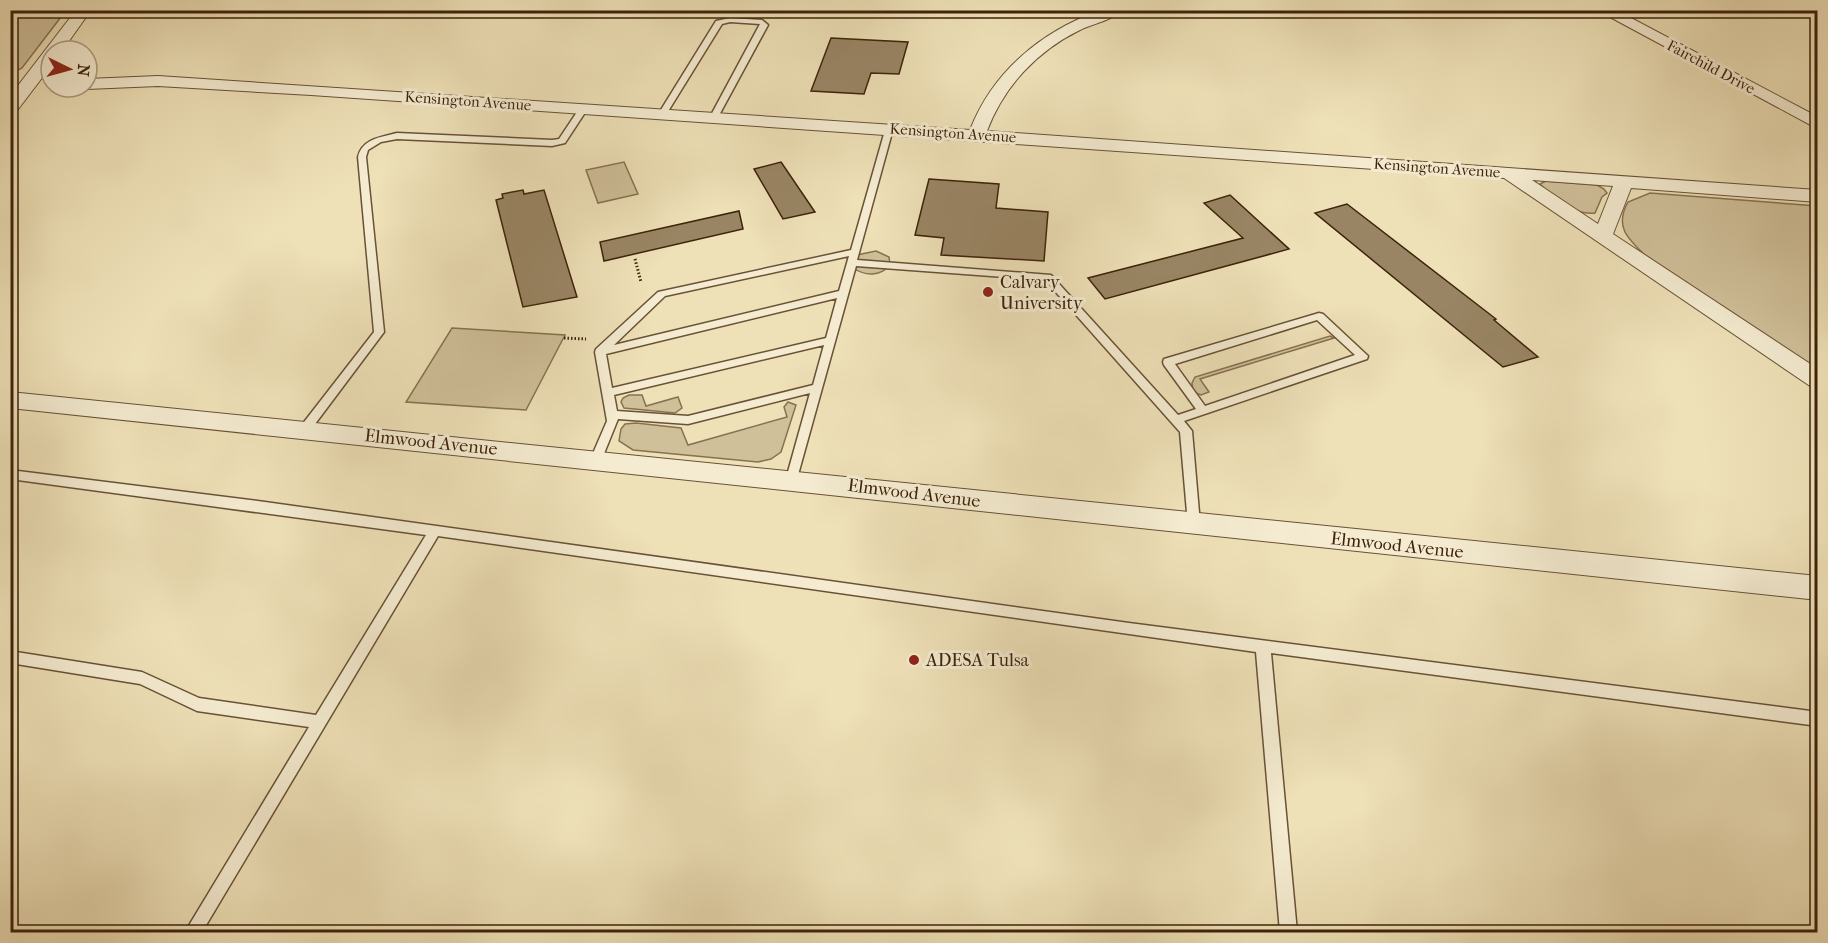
<svg xmlns="http://www.w3.org/2000/svg" width="1828" height="943" font-family="'IM FELL French Canon',serif">
<style>
.green{fill:#d0c09a;stroke:#867252;stroke-width:1.5}
.building{fill:#998564;stroke:#3d230a;stroke-width:1.5}
.lines{fill:none;stroke-linecap:round;stroke-linejoin:round}
.service-casing{stroke:#695235;stroke-width:3}
.minor-casing{stroke:#695235;stroke-width:2}
.path{stroke:#3d230a;stroke-width:3;stroke-dasharray:1.5 2;stroke-linecap:butt}
.service{fill:#f4ebd0;fill-rule:evenodd}
.minor{fill:#f4ebd0;fill-rule:evenodd}
.poi-dot{fill:#8f2418;stroke:#f4ebd0;stroke-width:2}
.labels{text-anchor:middle;stroke-width:6;stroke-linejoin:round;paint-order:stroke}
.far-street-label{font-size:15px;fill:#3d230a;stroke:#f4ebd0}
.poi-label{font-size:18px;fill:#3d230a;stroke:#f4ebd0;text-anchor:start}
.street-label{font-size:18px;fill:#3d230a;stroke:#f4ebd0}
</style>
<rect width="100%" height="100%" fill="#eee0b7"/>
<filter id="stains"><feTurbulence type="fractalNoise" baseFrequency=".00333" numOctaves="4"/><feColorMatrix values="0 0 0 0 .2 0 0 0 0 .09 0 0 0 0 .02 0 0 0 .5 -.17"/></filter>
<radialGradient id="worn" r=".72"><stop offset=".6" stop-color="#630" stop-opacity="0"/><stop offset="1" stop-color="#630" stop-opacity=".3"/></radialGradient>
<!-- green -->
<path class="green" d="M64,13L22,68L11,74V18Z
M624,162L638,194L598,203L586,170Z
M1546,181L1597,185L1604,189L1607,193L1602,197L1595,213C1577,216 1552,198 1540,184Z
M1650,193L1817,206V369L1646,256C1628,239 1614,227 1628,202Z
M876,251L889,257L890,265C880,277 865,276 853,268L857,255Z
M452,328L565,335L526,410L406,402Z
M1330,336L1334,338L1200,379L1209,392L1201,395L1193,392L1192,383L1195,377Z
M629,395H642L646,406L678,397L682,408L675,413L624,408L621,402L623,398Z
M788,402L796,405L781,452L771,459L758,462L633,450L619,441L621,429L625,424L636,423L681,428L688,445L787,417L784,407Z"/>
<!-- building -->
<path class="building" d="M831,38L908,42L899,74L871,73L864,94L811,91Z
M781,162L815,212L783,219L754,169Z
M929,179L999,184L996,208L1048,212L1044,261L941,255L944,238L915,235Z
M523,190L524,194L544,190L577,297L523,307L496,200L503,198L502,194Z
M1230,195L1289,249L1105,299L1088,278L1243,238L1204,203Z
M1347,204L1496,319L1494,320L1538,357L1503,367L1315,213Z
M739,211L743,229L604,261L600,242Z"/>
<g class="lines">
<defs>
<path id="service" d="M730,18L762,20L768,25L717,119L710,117L760,24L730,22L722,24L667,113L660,115L659,113L716,21Z
M581,106L588,108L565,143L552,146L397,139L381,142L368,150L366,157L384,332L309,432H301L299,429L301,426L374,332L358,157C362,139 381,137 397,133L552,140L559,139Z
M886,127L893,129L857,260L1051,275L1178,415L1196,409L1164,365L1163,362L1164,359L1319,313L1323,314L1368,356L1367,359L1184,421L1192,431L1200,524L1198,527H1190L1188,524L1180,432L1045,280L856,266L796,482H788L786,479L810,393L688,424L618,419L601,461H593L591,458L607,421L595,352L596,349L658,292L851,250ZM849,256L839,291L614,345L665,296ZM837,298L826,338L612,388L606,354ZM1317,320L1355,355L1205,406L1175,364ZM824,345L813,385L688,416L617,411L614,395Z
M10,470L265,502L1129,623L1818,712V726L1271,653L1297,932H1280L1256,652L438,536L202,932H185L309,727L197,711L140,684L10,663V651L142,672L199,698L316,715L426,535L10,479Z"/>
<path id="minor" d="M76,10H91L62,51H51V66L16,112L10,113V96Z
M1100,10H1122C1113,20 1092,24 1080,30C1037,51 1004,86 987,131L1818,190V202L1631,188L1613,234L1818,369V388L1810,386L1504,178L311,95L158,86L87,89L81,87H87V79L158,76L970,130C993,71 1041,32 1100,10ZM1532,180L1613,186L1598,224Z
M1597,10H1616L1818,117V129Z
M10,392L1818,576V600L10,408Z"/>
</defs>
<!-- service casing -->
<use href="#service" class="service-casing"/>
<!-- minor casing -->
<use href="#minor" class="minor-casing"/>
<!-- path -->
<path class="path" d="M635,259L641,282
M564,338L586,339"/>
<!-- service -->
<use href="#service" class="service"/>
<!-- minor -->
<use href="#minor" class="minor"/>
</g>
<!-- markers -->
<g class="poi-dot">
<circle cx="988" cy="292" r="6"/>
<circle cx="914" cy="660" r="6"/>
</g>
<g class="labels">
<!-- far-street labels -->
<g class="far-street-label">
<text transform="translate(1711 67) rotate(28)" y="5">Fairchild Drive</text>
<text transform="translate(468 101) rotate(4)" y="5">Kensington Avenue</text>
<text transform="translate(953 133) rotate(4)" y="5">Kensington Avenue</text>
<text transform="translate(1437 168) rotate(4)" y="5">Kensington Avenue</text>
</g>
<!-- poi labels -->
<g class="poi-label">
<text x="1000" y="288">Calvary<tspan x="1000" dy="21">University</tspan></text>
<text x="926" y="666">ADESA Tulsa</text>
</g>
<!-- street labels -->
<g class="street-label">
<text transform="translate(431 442) rotate(6)" y="6">Elmwood Avenue</text>
<text transform="translate(914 493) rotate(7)" y="6">Elmwood Avenue</text>
<text transform="translate(1397 545) rotate(6)" y="6">Elmwood Avenue</text>
</g>
</g>
<!-- margin -->
<rect width="1828" height="943" fill="none" stroke="#eee0b7" stroke-width="36"/>
<rect x="12" y="12" width="1804" height="919" fill="none" stroke="#3d230a" stroke-width="3"/>
<rect x="18" y="18" width="1792" height="907" fill="none" stroke="#3d230a" stroke-width="1.5"/>
<!-- north arrow -->
<g transform="translate(69 69) rotate(95)"><circle r="28" fill="#f4ebd0" stroke="#ab9b81" stroke-width="1.5"/>
<path d="M0-4.5L10 22L0 15L-10 22Z" fill="#8f2418"/>
<text y="-9" font-size="16" font-weight="bold" text-anchor="middle" fill="#3d230a">N</text>
</g>
<rect width="100%" height="100%" filter="url(#stains)"/>
<rect width="100%" height="100%" fill="url(#worn)"/>
</svg>
